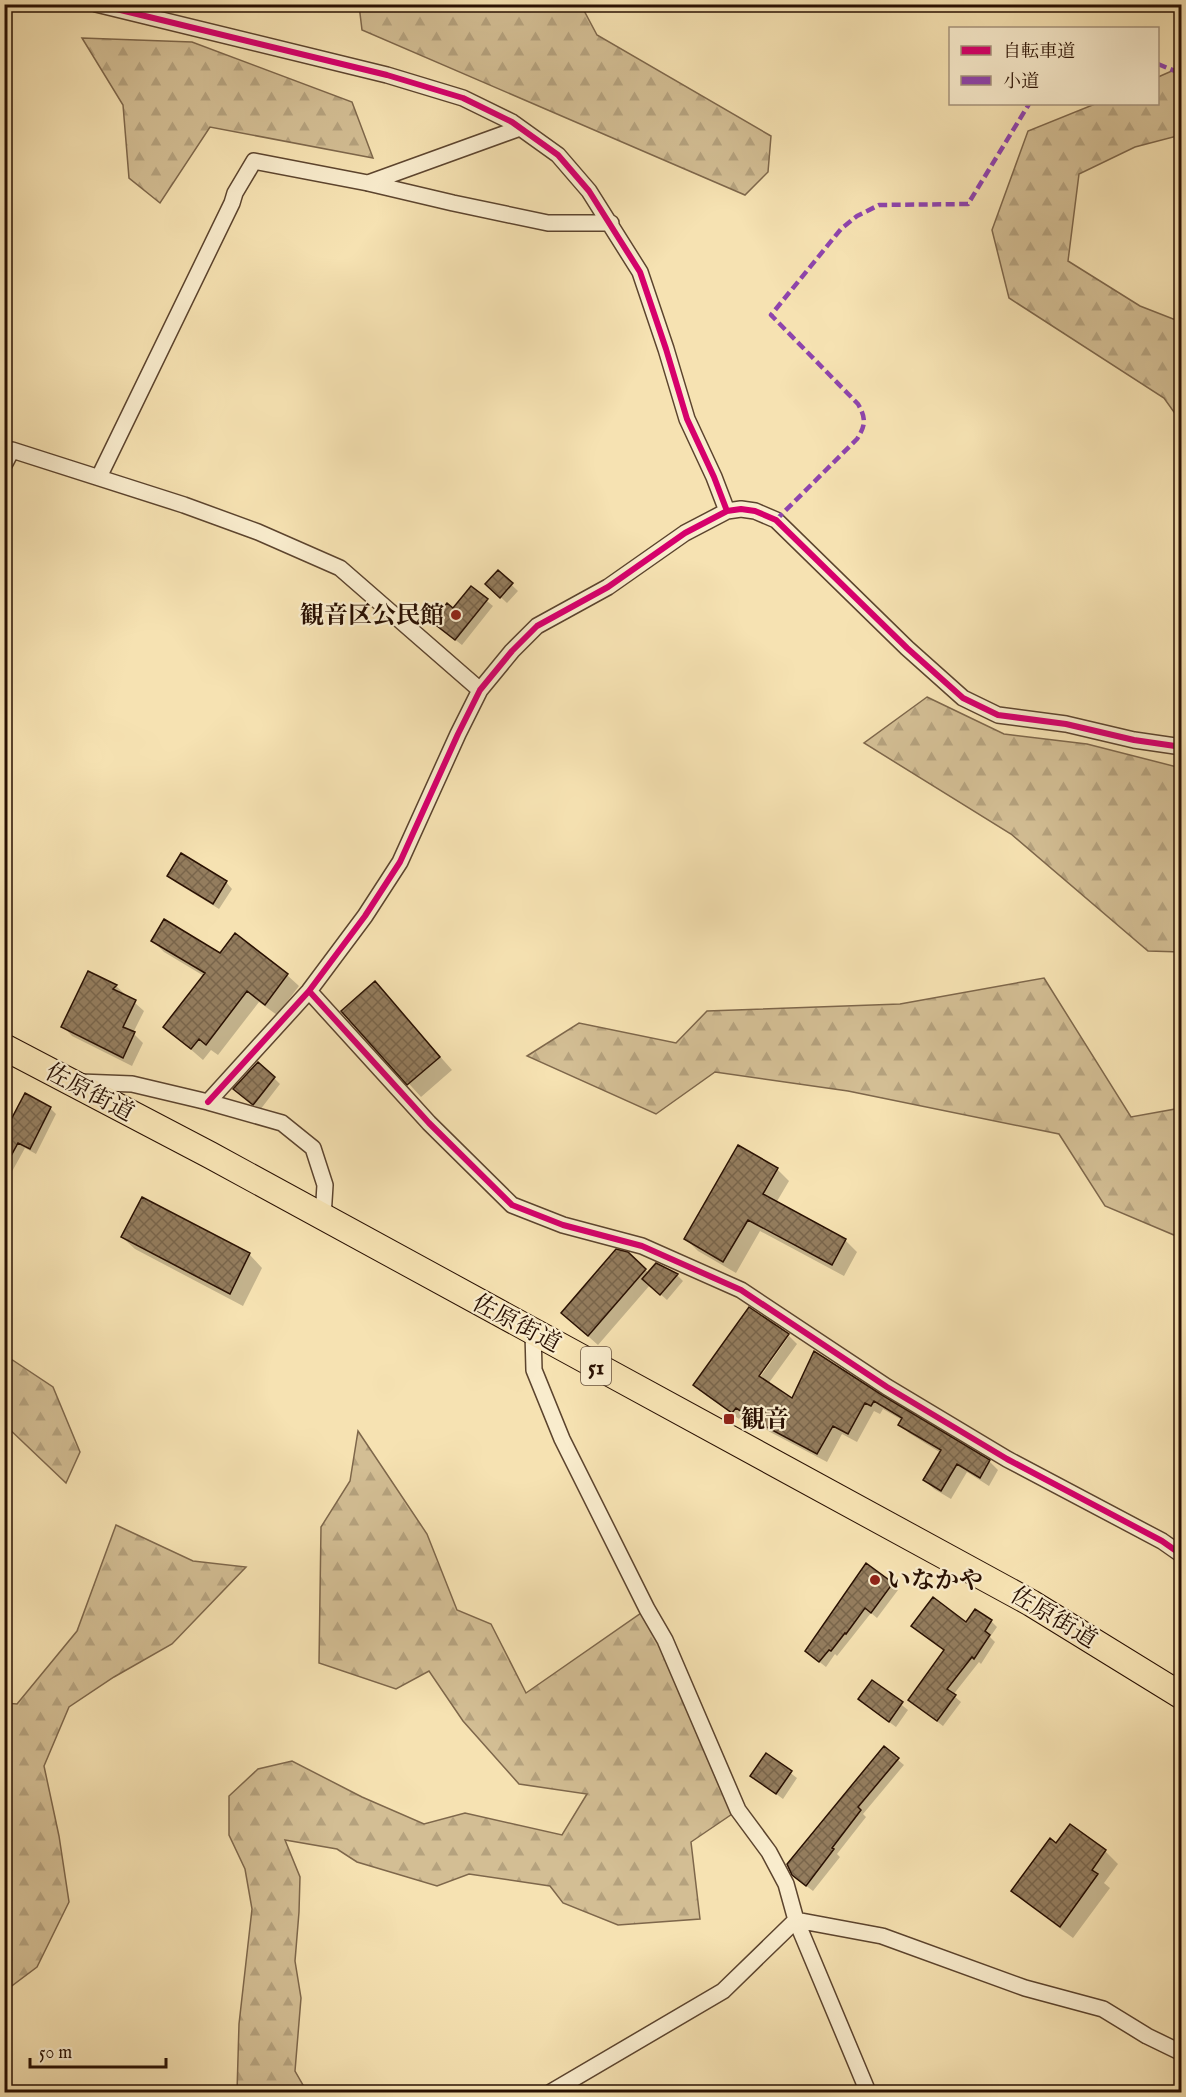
<svg xmlns="http://www.w3.org/2000/svg" width="1186" height="2097" font-family="'IM FELL English','Noto Serif JP',serif">
<style>
.forest{fill:url(#forest-firs);stroke:#7e674b;stroke-width:1.5}
.shadow{fill:#0003}
.building{fill:url(#building-cross-hatch);stroke:#291002;stroke-width:1.5}
.lines{fill:none;stroke-linecap:round;stroke-linejoin:round}
.minor-casing{stroke:#5c442e;stroke-width:18}
.trunk-casing{stroke:#291002;stroke-width:28}
.minor{stroke:#f9eccd;stroke-width:15}
.trunk{stroke:#f6e2b2;stroke-width:26}
.quiet{stroke:#8e44ad;stroke-width:4.5;stroke-dasharray:9 4.5;stroke-linecap:butt}
.cycleway-casing{stroke:#f9eccd;stroke-width:10}
.cycleway{stroke:#d6006c;stroke-width:6}
.poi-dot{fill:#8f2418;stroke:#f9eccd;stroke-width:2}
.labels{text-anchor:middle;stroke-width:4.5;stroke-linejoin:round;paint-order:stroke}
.shield{fill:#f9eccd;stroke:#67523f;stroke-width:1.5}
.shield-label{font-size:22px;font-weight:bold;fill:#291002}
.poi-label{font-size:24px;font-weight:bold;fill:#291002;stroke:#f9eccd;text-anchor:start}
.street-label{font-size:24px;fill:#291002;stroke:#f9eccd}
</style>
<defs>
<pattern id="forest-firs" width="22" height="20" patternUnits="userSpaceOnUse" patternTransform="scale(1.5)"><rect width="22" height="20" fill="#d3be94"/><path d="M5 1l3.5 6h-7zM16 11l3.5 6h-7z" fill="#b5a27e"/></pattern>
<pattern id="building-cross-hatch" width="8" height="8" patternUnits="userSpaceOnUse" patternTransform="scale(1.5)"><rect width="8" height="8" fill="#947d5e"/><path d="M0 0l8 8M0 8l8-8" fill="none" stroke="#79654b"/></pattern>
</defs>
<rect width="100%" height="100%" fill="#f6e2b2"/>
<filter id="stains"><feTurbulence type="fractalNoise" baseFrequency=".00333" numOctaves="4"/><feColorMatrix values="0 0 0 0 .2 0 0 0 0 .09 0 0 0 0 .02 0 0 0 .5 -.17"/></filter>
<radialGradient id="worn" r=".72"><stop offset=".6" stop-color="#630" stop-opacity="0"/><stop offset="1" stop-color="#630" stop-opacity=".3"/></radialGradient>
<!-- forest -->
<path class="forest" d="M359,5H581L597,35L771,136L768,172L745,195L362,30Z
M82,38L192,42L352,102L373,158L210,127L160,203L129,178L123,105Z
M1181,67V135L1135,147L1079,174L1068,261L1140,306L1181,322V422L1164,398L1009,298L992,230L1028,131L1095,104H1158V77Z
M927,697L1004,734L1087,744L1181,768V952L1148,951L1011,834L864,743Z
M1044,978L1131,1117L1181,1108V1238L1105,1206L1059,1134L848,1091L715,1072L656,1114L527,1056L579,1023L676,1043L707,1011L900,1004Z
M5,1355L53,1387L80,1452L66,1483L5,1425Z
M358,1431L427,1534L457,1610L491,1624L526,1693L647,1609L738,1810L691,1842L700,1919L618,1925L563,1903L550,1886L469,1874L437,1886L357,1862L337,1849L285,1840L300,1877L299,1912L295,1961L301,1998L295,2071L307,2092H237L239,2024L252,1909L245,1869L229,1835V1796L258,1769L292,1761L362,1797L424,1824L465,1813L562,1835L587,1794L519,1784L463,1721L429,1671L396,1689L319,1663L321,1527L350,1481Z
M116,1525L193,1561L246,1567L172,1644L114,1677L69,1707L44,1766L59,1836L69,1902L37,1967L5,1991V1703L17,1704L77,1631Z"/>
<!-- shadow -->
<path class="shadow" d="M498,572L518,591L507,603L493,590Z
M471,588L493,606L462,645L440,628Z
M168,876L226,882L232,889L219,909L175,882Z
M236,935L287,975L299,986L277,1015L259,1002L218,1055L211,1050L203,1060L165,1027L204,976L164,952L153,941L220,955Z
M89,973L116,986L144,1011L133,1033L143,1043L132,1066L72,1036L63,1026Z
M375,983L452,1070L421,1097L343,1011Z
M274,1078L280,1084L260,1110L241,1095Z
M50,1108L56,1114L36,1154L25,1148L4,1186V1136Z
M777,1169L789,1181L776,1203L845,1240L857,1252L844,1276L760,1231L736,1273L698,1251L686,1239Z
M142,1199L250,1255L262,1268L243,1306L135,1249L122,1237Z
M627,1254L649,1273L656,1265L677,1275L683,1281L667,1300L650,1285L598,1345L572,1322Z
M789,1336L797,1344L768,1384L792,1400L881,1397L989,1461L998,1470L989,1486L967,1472L951,1499L934,1489L925,1480L941,1453L909,1433L900,1424L902,1420L883,1409L880,1414L874,1411L857,1442L842,1434L827,1462L770,1432L746,1415L742,1421L704,1394L695,1385L753,1381L756,1383Z
M866,1565L898,1590L877,1618L871,1613L837,1656L835,1654L826,1667L813,1657Z
M991,1621L997,1627L990,1637L995,1642L981,1664L979,1662L953,1695L961,1702L943,1726L909,1700L945,1651L919,1631Z
M873,1682L908,1710L896,1727L866,1705Z
M884,1748L904,1765L863,1814L866,1817L837,1854L840,1857L813,1891L800,1881Z
M767,1755L797,1778L783,1799L752,1776Z
M1056,1845L1105,1851L1118,1864L1104,1883L1110,1888L1073,1938L1026,1903L1013,1890Z"/>
<!-- building -->
<path class="building" d="M498,570L513,583L500,598L485,584Z
M471,586L488,599L455,640L432,622L447,603L453,608Z
M181,853L227,881L213,904L167,876Z
M164,919L220,953L235,933L288,974L265,1005L247,991L206,1045L199,1039L191,1049L163,1027L205,973L151,941Z
M88,971L117,985L113,989L136,1000L123,1027L135,1032L123,1058L61,1027Z
M375,981L440,1057L407,1085L341,1011Z
M258,1062L275,1077L253,1105L233,1089Z
M25,1093L51,1107L30,1149L18,1143L4,1169V1133Z
M738,1145L778,1168L763,1194L846,1239L832,1265L748,1220L723,1262L684,1239Z
M142,1197L250,1253L230,1294L121,1237Z
M616,1249L628,1252L646,1269L588,1336L561,1313Z
M656,1263L678,1274L660,1295L642,1279Z
M749,1307L789,1334L759,1376L792,1398L814,1351L882,1395L990,1460L980,1478L957,1464L941,1491L923,1480L941,1450L898,1425L902,1418L874,1401L871,1406L865,1403L848,1434L833,1426L817,1454L759,1423L736,1408L732,1413L693,1385Z
M866,1563L893,1583L871,1613L865,1608L846,1634L845,1633L831,1651L829,1650L819,1662L805,1651Z
M933,1597L966,1622L975,1609L992,1620L985,1631L990,1635L974,1659L972,1657L947,1689L956,1695L937,1721L908,1700L944,1650L911,1626Z
M872,1680L903,1702L889,1722L858,1699Z
M884,1746L899,1758L858,1807L861,1810L832,1848L834,1849L806,1886L792,1875L787,1864Z
M766,1753L792,1771L776,1794L750,1776Z
M1070,1824L1106,1850L1092,1870L1098,1874L1060,1927L1011,1891L1050,1838L1056,1843Z"/>
<g class="lines">
<defs>
<path id="minor" d="M96,4L387,75L463,98L512,122L558,155L589,191L640,272L666,349L687,419L714,477L727,511
M368,183L520,128
M4,465L12,450L184,505L258,532L340,568L480,690
M99,477L232,203L235,193L254,161L368,183L453,203L548,223H611
M309,991L429,1123L512,1205L563,1225L642,1246L741,1290L887,1387L1007,1459L1162,1541L1182,1555
M80,1082L132,1084L208,1102L282,1123L313,1148L325,1185L323,1217
M208,1102L309,991L365,916L400,862L458,734L480,690L512,651L537,626L608,587L685,533L727,511L741,509L755,511L776,520L907,648L963,698L998,715L1066,724L1134,740L1182,747
M533,1332L534,1370L562,1439L647,1609L665,1640L738,1810L769,1852L786,1884L796,1920L868,2092
M796,1920L882,1936L1025,1988L1103,2009L1147,2036L1182,2053
M551,2092L723,1991L796,1920"/>
<path id="trunk" d="M4,1047L210,1155L1031,1603L1182,1696"/>
</defs>
<!-- minor casing -->
<use href="#minor" class="minor-casing"/>
<!-- trunk casing -->
<use href="#trunk" class="trunk-casing"/>
<!-- minor -->
<use href="#minor" class="minor"/>
<!-- trunk -->
<use href="#trunk" class="trunk"/>
<!-- quiet -->
<path class="quiet" d="M1158,64L1182,74
M776,520L857,439C866,425 866,418 858,404L771,315L841,229L857,216L879,205L968,204L1029,104"/>
<defs>
<path id="cycleway" d="M96,4L387,75L463,98L512,122L558,155L589,191L640,272L666,349L687,419L714,477L727,511
M309,991L429,1123L512,1205L563,1225L642,1246L741,1290L887,1387L1007,1459L1162,1541L1182,1555
M208,1102L309,991L365,916L400,862L458,734L480,690L512,651L537,626L608,587L685,533L727,511L741,509L755,511L776,520L907,648L963,698L998,715L1066,724L1134,740L1182,747"/>
</defs>
<!-- cycleway casing -->
<use href="#cycleway" class="cycleway-casing"/>
<!-- cycleway -->
<use href="#cycleway" class="cycleway"/>
</g>
<!-- markers -->
<g class="poi-dot">
<circle cx="456" cy="615" r="6"/>
<rect x="723" y="1413" width="12" height="12" rx="3"/>
<circle cx="875" cy="1580" r="6"/>
</g>
<g class="labels">
<!-- shield labels -->
<rect class="shield" x="581" y="1347" width="30" height="38" rx="4.5"/>
<g class="shield-label">
<text x="596" y="1374">51</text>
</g>
<!-- poi labels -->
<g class="poi-label">
<text x="444" y="623" text-anchor="end">観音区公民館</text>
<text x="741" y="1427">観音</text>
<text x="887" y="1588">いなかや</text>
</g>
<!-- street labels -->
<g class="street-label">
<text transform="translate(90 1092) rotate(28)" y="8">佐原街道</text>
<text transform="translate(517 1323) rotate(28)" y="8">佐原街道</text>
<text transform="translate(1054 1617) rotate(31)" y="8">佐原街道</text>
</g>
</g>
<!-- margin -->
<rect width="1186" height="2097" fill="none" stroke="#f6e2b2" stroke-width="24"/>
<rect x="6" y="6" width="1174" height="2085" fill="none" stroke="#291002" stroke-width="3"/>
<rect x="12" y="12" width="1162" height="2073" fill="none" stroke="#291002" stroke-width="1.5"/>
<!-- legend -->
<rect x="949" y="27" width="210" height="78" fill="#f9eccd" stroke="#a6947c" stroke-width="1.5"/>
<rect x="961" y="46" width="30" height="9" fill="#d6006c" stroke="#a6947c" stroke-width="1.5"/>
<text x="1003" y="57" font-size="18" fill="#291002">自転車道</text>
<rect x="961" y="76" width="30" height="9" fill="#8e44ad" stroke="#a6947c" stroke-width="1.5"/>
<text x="1003" y="87" font-size="18" fill="#291002">小道</text>
<!-- scale -->
<path d="M30 2058v9h136v-9" fill="none" stroke="#291002" stroke-width="3"/>
<text x="39" y="2058" font-size="18" fill="#291002" stroke="#f9eccd" stroke-width="4.5" paint-order="stroke">50 m</text>
<rect width="100%" height="100%" filter="url(#stains)"/>
<rect width="100%" height="100%" fill="url(#worn)"/>
</svg>
